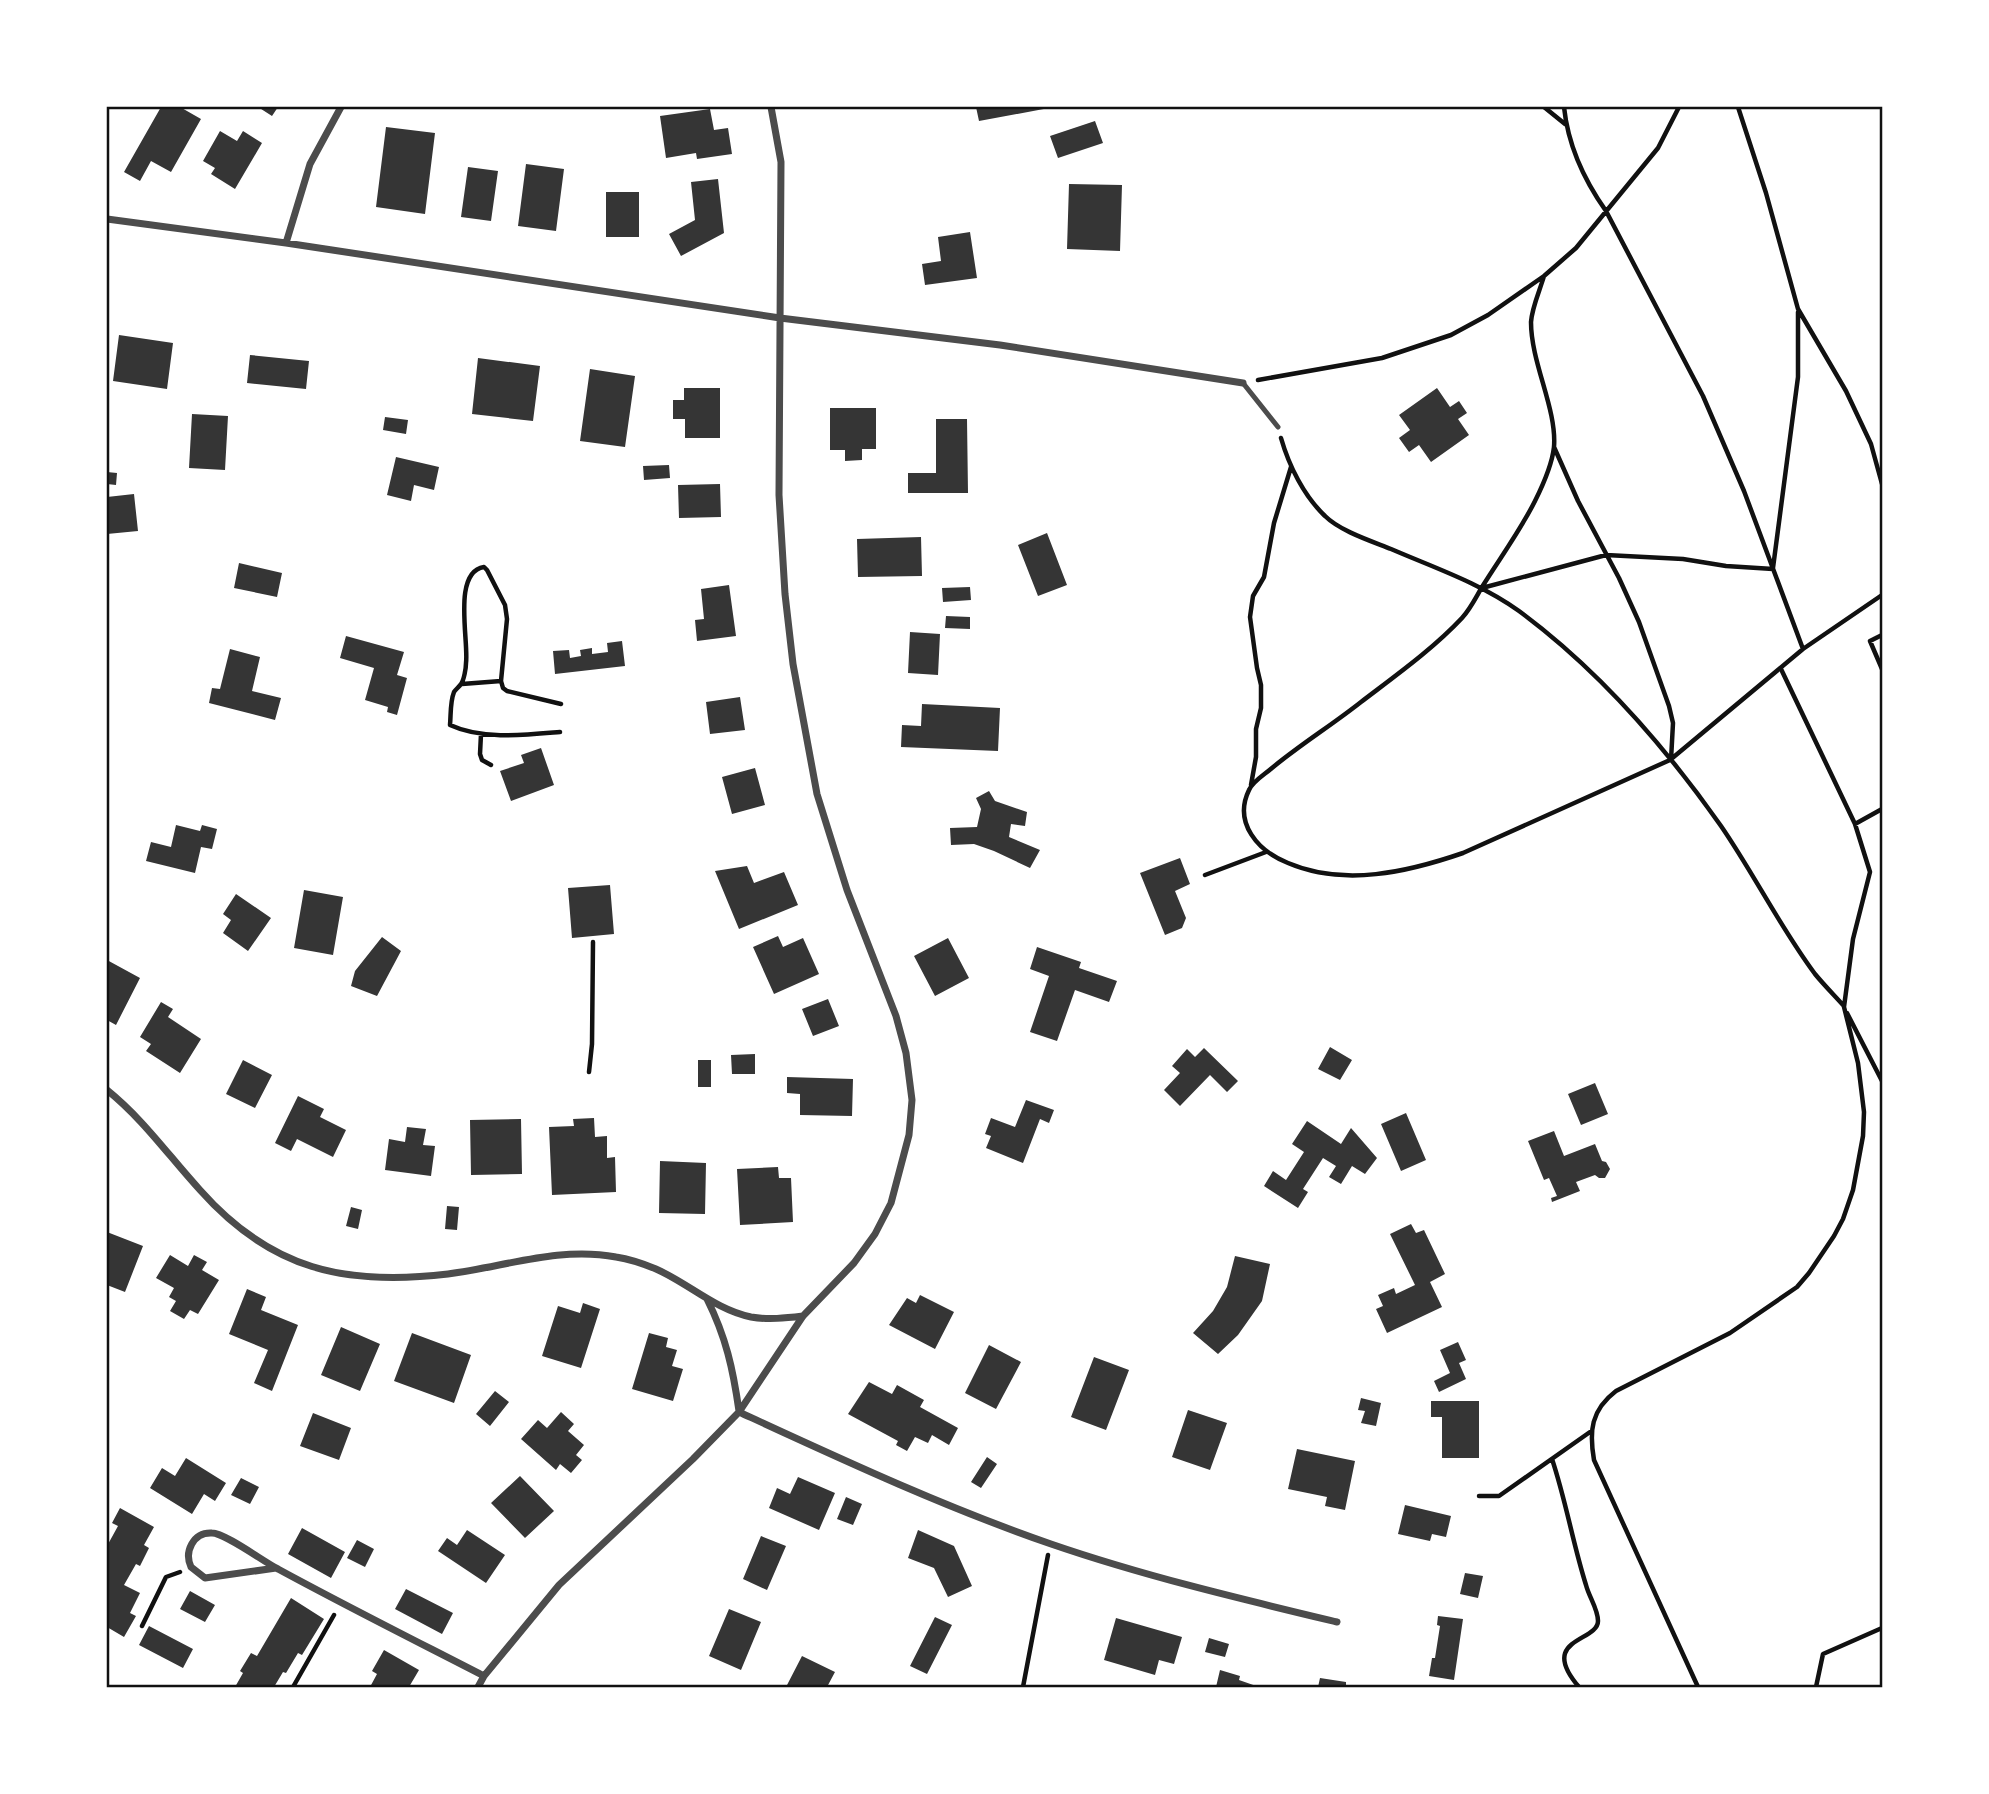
<svg xmlns="http://www.w3.org/2000/svg" width="1989" height="1794" font-family="Signika,sans-serif">
<style>
.building{fill:#353535}
.lines{fill:none;stroke-linecap:round;stroke-linejoin:round}
.path{stroke:#111;stroke-width:4.5}
.service{stroke:#4c4c4c;stroke-width:5}
.minor{stroke:#4c4c4c;stroke-width:7}
.neatline{fill:none;stroke:#111;stroke-width:2.5}
</style>
<rect width="100%" height="100%" fill="#fff"/>
<!-- building -->
<path class="building" d="M161,107H180L201,119L171,172L151,161L140,181L124,172Z
M258,107H278L272,116Z
M976,107H1049V108L979,121Z
M710,109L714,130L728,128L732,154L697,159L696,153L666,158L660,116Z
M1095,121L1103,143L1058,158L1050,136Z
M386,127L435,133L425,214L376,207Z
M220,131L237,141L243,131L262,143L235,189L211,174L215,168L203,161Z
M526,164L564,169L556,231L518,226Z
M468,167L498,171L491,221L461,217Z
M718,179L724,233L681,256L669,234L695,220L691,182Z
M1069,184L1122,185L1120,251L1067,249Z
M606,192H639V237H606Z
M970,232L977,278L925,285L922,264L941,261L938,237Z
M119,335L173,343L167,389L113,381Z
M250,355L309,361L306,389L247,383Z
M478,358L540,366L533,421L472,414Z
M590,369L635,376L625,447L580,441Z
M684,388H720V438H685V419H673V400H684Z
M1437,388L1450,407L1459,401L1467,413L1458,419L1469,435L1431,462L1419,445L1409,452L1399,438L1410,430L1399,415Z
M830,408H876V449H862V460L845,461V450H830Z
M192,414L228,416L225,470L189,468Z
M385,417L408,420L406,434L383,430Z
M936,419H967L968,493H908V473H936Z
M396,457L439,467L434,490L414,485L411,501L387,495Z
M669,465L670,478L644,480L643,466Z
M107,472L117,473L116,485L107,484Z
M720,484L721,517L679,518L678,485Z
M134,494L138,531L107,534V497Z
M1047,533L1067,585L1038,596L1018,545Z
M921,537L922,576L858,577L857,539Z
M239,563L282,573L277,597L234,588Z
M729,585L736,636L697,641L695,620L704,619L701,589Z
M970,587L971,600L943,602L942,588Z
M946,616L970,617V629L945,628Z
M910,632L940,634L938,675L908,673Z
M346,636L404,652L397,675L407,678L397,715L387,712L388,707L365,700L374,668L340,658Z
M622,641L625,666L555,674L553,651L569,650L570,658L581,656L580,650L592,648V654L608,652L607,643Z
M230,649L260,657L252,691L281,698L275,720L209,703L212,688L220,689Z
M740,697L745,730L710,734L706,702Z
M922,704L1000,708L998,751L901,747L902,725L921,726Z
M541,748L554,785L511,801L500,771L524,763L521,755Z
M755,768L765,805L732,814L722,777Z
M989,791L995,801L1027,812L1025,826L1011,824L1009,837L1040,850L1030,868L994,851L974,844L951,845L950,828L977,827L981,809L976,798Z
M176,825L200,831L202,825L217,829L212,849L201,847L195,873L146,861L151,842L171,847Z
M1180,858L1190,884L1175,891L1186,918L1182,928L1165,935L1140,873Z
M747,866L754,883L784,872L798,905L739,929L715,871Z
M610,885L614,934L572,938L568,888Z
M304,890L343,897L333,955L294,948Z
M236,894L271,918L248,951L223,933L231,920L223,914Z
M778,936L783,947L803,938L819,974L774,994L753,947Z
M382,937L401,951L377,996L351,986L355,971Z
M948,938L969,978L935,996L914,956Z
M1037,947L1081,962L1079,968L1117,981L1109,1002L1075,990L1057,1041L1030,1032L1049,976L1030,969Z
M107,960L140,978L116,1025L107,1020Z
M828,999L839,1026L813,1036L802,1009Z
M161,1002L173,1009L168,1017L201,1039L180,1073L146,1051L151,1044L140,1037Z
M1330,1047L1352,1060L1340,1080L1318,1069Z
M1204,1048L1238,1081L1227,1092L1210,1075L1180,1106L1164,1090L1180,1073L1172,1066L1187,1049L1195,1057Z
M755,1054V1074H732L731,1055Z
M243,1060L272,1075L255,1108L226,1094Z
M698,1060H711V1087H698Z
M787,1077L853,1079L852,1116L800,1115V1094L787,1093Z
M1595,1083L1608,1114L1581,1125L1568,1094Z
M298,1096L324,1109L320,1117L346,1130L333,1157L297,1139L291,1151L275,1143Z
M1026,1100L1054,1110L1049,1123L1040,1119L1023,1163L986,1148L991,1136L985,1134L991,1118L1015,1127Z
M1406,1113L1426,1160L1401,1171L1381,1124Z
M594,1118L595,1137L607,1136V1158L615,1157L616,1192L552,1195L549,1127L574,1126L573,1119Z
M521,1119L522,1174L471,1175L470,1120Z
M1307,1121L1341,1144L1351,1128L1377,1158L1365,1174L1352,1166L1341,1184L1329,1177L1336,1166L1323,1158L1303,1189L1308,1192L1298,1208L1264,1186L1273,1171L1286,1180L1304,1152L1292,1144Z
M407,1127L426,1129L423,1145L435,1146L431,1176L385,1170L389,1139L405,1142Z
M1554,1131L1564,1156L1595,1144L1602,1161L1606,1162L1610,1169L1605,1178H1599L1595,1175L1576,1182L1580,1191L1552,1202L1551,1198L1557,1196L1549,1178L1544,1180L1528,1141Z
M660,1161L706,1163L705,1214L659,1213Z
M778,1167L779,1178H791L793,1222L740,1225L737,1169Z
M447,1206L459,1207L457,1230L445,1229Z
M351,1207L362,1210L358,1229L346,1226Z
M1411,1224L1416,1233L1424,1230L1445,1274L1430,1282L1442,1307L1387,1333L1376,1309L1383,1306L1378,1295L1394,1288L1396,1294L1415,1285L1390,1234Z
M107,1232L143,1246L125,1292L107,1285Z
M170,1255L188,1266L194,1255L207,1262L202,1270L219,1280L198,1314L190,1310L184,1319L170,1311L176,1301L169,1297L174,1288L156,1278Z
M1235,1256L1270,1264L1262,1301L1238,1335L1218,1354L1193,1333L1213,1311L1227,1287Z
M247,1289L266,1297L261,1310L298,1325L272,1391L254,1383L268,1350L229,1334Z
M920,1295L954,1312L935,1349L889,1325L907,1298L916,1303Z
M583,1303L600,1309L581,1368L542,1356L558,1306L580,1313Z
M341,1327L380,1344L360,1391L321,1375Z
M412,1333L471,1355L454,1403L394,1381Z
M649,1333L668,1338L666,1347L677,1350L672,1366L683,1369L673,1401L632,1389Z
M1458,1342L1466,1360L1459,1363L1466,1379L1439,1392L1434,1381L1450,1373L1440,1350Z
M989,1345L1021,1362L996,1409L965,1393Z
M1094,1357L1129,1370L1106,1430L1071,1417Z
M869,1382L892,1394L897,1385L924,1400L920,1407L958,1428L949,1445L932,1435L928,1443L915,1437L907,1451L896,1445L898,1441L848,1414Z
M495,1391L509,1402L490,1426L476,1414Z
M1361,1398L1381,1403L1376,1426L1361,1423L1365,1411L1358,1410Z
M1431,1401H1479V1458H1442V1417H1431Z
M1188,1410L1227,1423L1210,1470L1172,1457Z
M561,1412L574,1424L568,1431L584,1445L576,1455L582,1460L571,1473L560,1464L556,1470L521,1439L538,1420L547,1428Z
M313,1413L351,1428L339,1460L300,1446Z
M1297,1449L1355,1461L1345,1510L1325,1506L1327,1497L1288,1489Z
M987,1457L997,1464L981,1488L971,1482Z
M186,1458L226,1483L215,1501L204,1494L192,1514L150,1488L162,1468L175,1476Z
M520,1476L554,1511L525,1538L491,1503Z
M798,1477L835,1493L819,1530L769,1508L777,1488L790,1494Z
M241,1478L259,1487L250,1504L231,1495Z
M846,1497L862,1504L853,1525L837,1519Z
M1405,1505L1451,1516L1446,1537L1432,1534L1430,1541L1398,1534Z
M120,1508L154,1527L144,1545L149,1548L140,1566L136,1564L124,1585L140,1593L130,1613L136,1616L124,1637L107,1627V1546L118,1526L112,1523Z
M302,1528L345,1552L331,1578L288,1554Z
M467,1530L505,1555L486,1583L438,1551L447,1538L457,1545Z
M918,1530L954,1546L972,1586L948,1597L934,1568L908,1558Z
M761,1536L786,1546L767,1590L743,1579Z
M357,1540L374,1549L365,1567L347,1558Z
M1465,1573L1483,1576L1478,1598L1460,1594Z
M406,1589L453,1613L442,1634L395,1609Z
M190,1591L215,1605L205,1622L180,1609Z
M291,1598L324,1619L302,1655L298,1653L286,1673L283,1672L274,1687H235L243,1673L240,1671L251,1653L257,1656Z
M729,1609L761,1622L741,1670L709,1656Z
M1438,1616L1463,1619L1454,1680L1429,1676L1432,1658H1435L1440,1626L1437,1625Z
M935,1617L952,1625L927,1674L910,1666Z
M1116,1618L1182,1637L1174,1664L1159,1660L1155,1675L1104,1660Z
M149,1626L193,1649L183,1668L139,1645Z
M1209,1638L1229,1644L1225,1657L1205,1652Z
M384,1650L419,1670L409,1687H370L377,1674L372,1671Z
M802,1656L835,1672L827,1687H786Z
M1220,1670L1240,1676L1239,1680L1259,1687H1216Z
M1320,1678L1346,1682V1687H1318Z"/>
<g class="lines">
<!-- path -->
<path class="path" d="M1544,107L1565,124
M1564,107C1568,145 1584,180 1606,211L1703,396L1744,491L1803,649
M1738,107L1766,193L1798,309L1846,391L1871,444L1882,484
M1544,276C1540,290 1532,307 1531,322C1531,363 1557,409 1554,447C1552,465 1543,485 1535,501C1520,531 1500,558 1482,587C1476,597 1471,608 1462,618C1433,649 1395,676 1361,702C1332,725 1301,744 1272,768C1264,775 1253,781 1249,790C1233,823 1258,851 1288,863C1344,887 1408,872 1463,853L1670,760L1803,649L1882,595
M1258,380L1382,358L1451,335L1488,315L1544,276L1576,248L1658,148L1679,107
M1281,438C1289,466 1304,496 1325,516C1340,531 1371,541 1391,549C1435,568 1480,583 1519,611C1599,670 1664,745 1721,826C1754,874 1780,927 1815,974C1824,985 1834,995 1843,1005
M1554,447L1578,501L1619,578L1639,622L1669,706L1673,723L1671,760
M1773,568L1798,377V312
M1482,588L1606,555L1683,559L1726,566L1773,569
M1882,635L1870,641L1882,669
M462,684L501,681
M560,732C525,735 482,740 450,725C451,714 450,702 454,692C456,689 459,687 461,684C464,680 466,668 466,663C469,641 452,572 484,567L487,570L505,605L507,619L501,681L503,688L507,691L561,704
M481,734L480,754L482,760L491,765
M1251,785L1256,757V729L1261,708V685L1257,668L1250,617L1253,596L1264,577L1274,523L1291,467
M1855,824L1882,809
M1205,875L1266,852
M1847,1013L1882,1081
M589,1072L592,1044L593,942
M1552,1459C1566,1501 1573,1544 1586,1585C1589,1597 1598,1609 1598,1621C1598,1642 1537,1638 1579,1687
M1479,1496H1499L1590,1432
M142,1626L166,1577L180,1572
M293,1687L334,1615
M1023,1687L1048,1555
M1698,1687L1594,1460C1589,1431 1591,1410 1616,1391L1730,1333L1797,1287L1809,1273L1834,1236L1843,1219L1853,1190L1863,1136L1864,1112L1858,1063L1844,1007L1853,939L1870,872L1855,824L1781,669
M1816,1687L1823,1654L1882,1628"/>
<!-- service -->
<path class="service" d="M1243,383L1278,427"/>
<!-- minor -->
<path class="minor" d="M107,219L286,243L780,318L1000,345L1243,383
M286,243L310,164L341,107
M107,1090C144,1120 168,1155 200,1190C271,1270 345,1286 448,1274C504,1267 559,1246 616,1257C629,1259 644,1264 656,1269C688,1283 716,1310 751,1317C768,1320 786,1318 803,1316
M707,1299C726,1337 733,1369 739,1411
M739,1412C841,1459 944,1507 1051,1544C1144,1576 1241,1599 1337,1622
M276,1568L205,1578L191,1567C184,1552 193,1532 212,1533C225,1533 264,1562 278,1569C346,1606 416,1641 484,1676
M478,1687L484,1676L559,1585L693,1459L739,1412L803,1316L854,1263L875,1234L891,1203L909,1135L912,1100L906,1053L896,1016L847,890L817,794L793,664L785,594L779,495L781,162L771,107"/>
</g>
<!-- border -->
<rect width="1989" height="1794" fill="none" stroke="#ffffff" stroke-width="217"/>
<rect x="108" y="108" width="1773" height="1578" class="neatline"/>
</svg>
